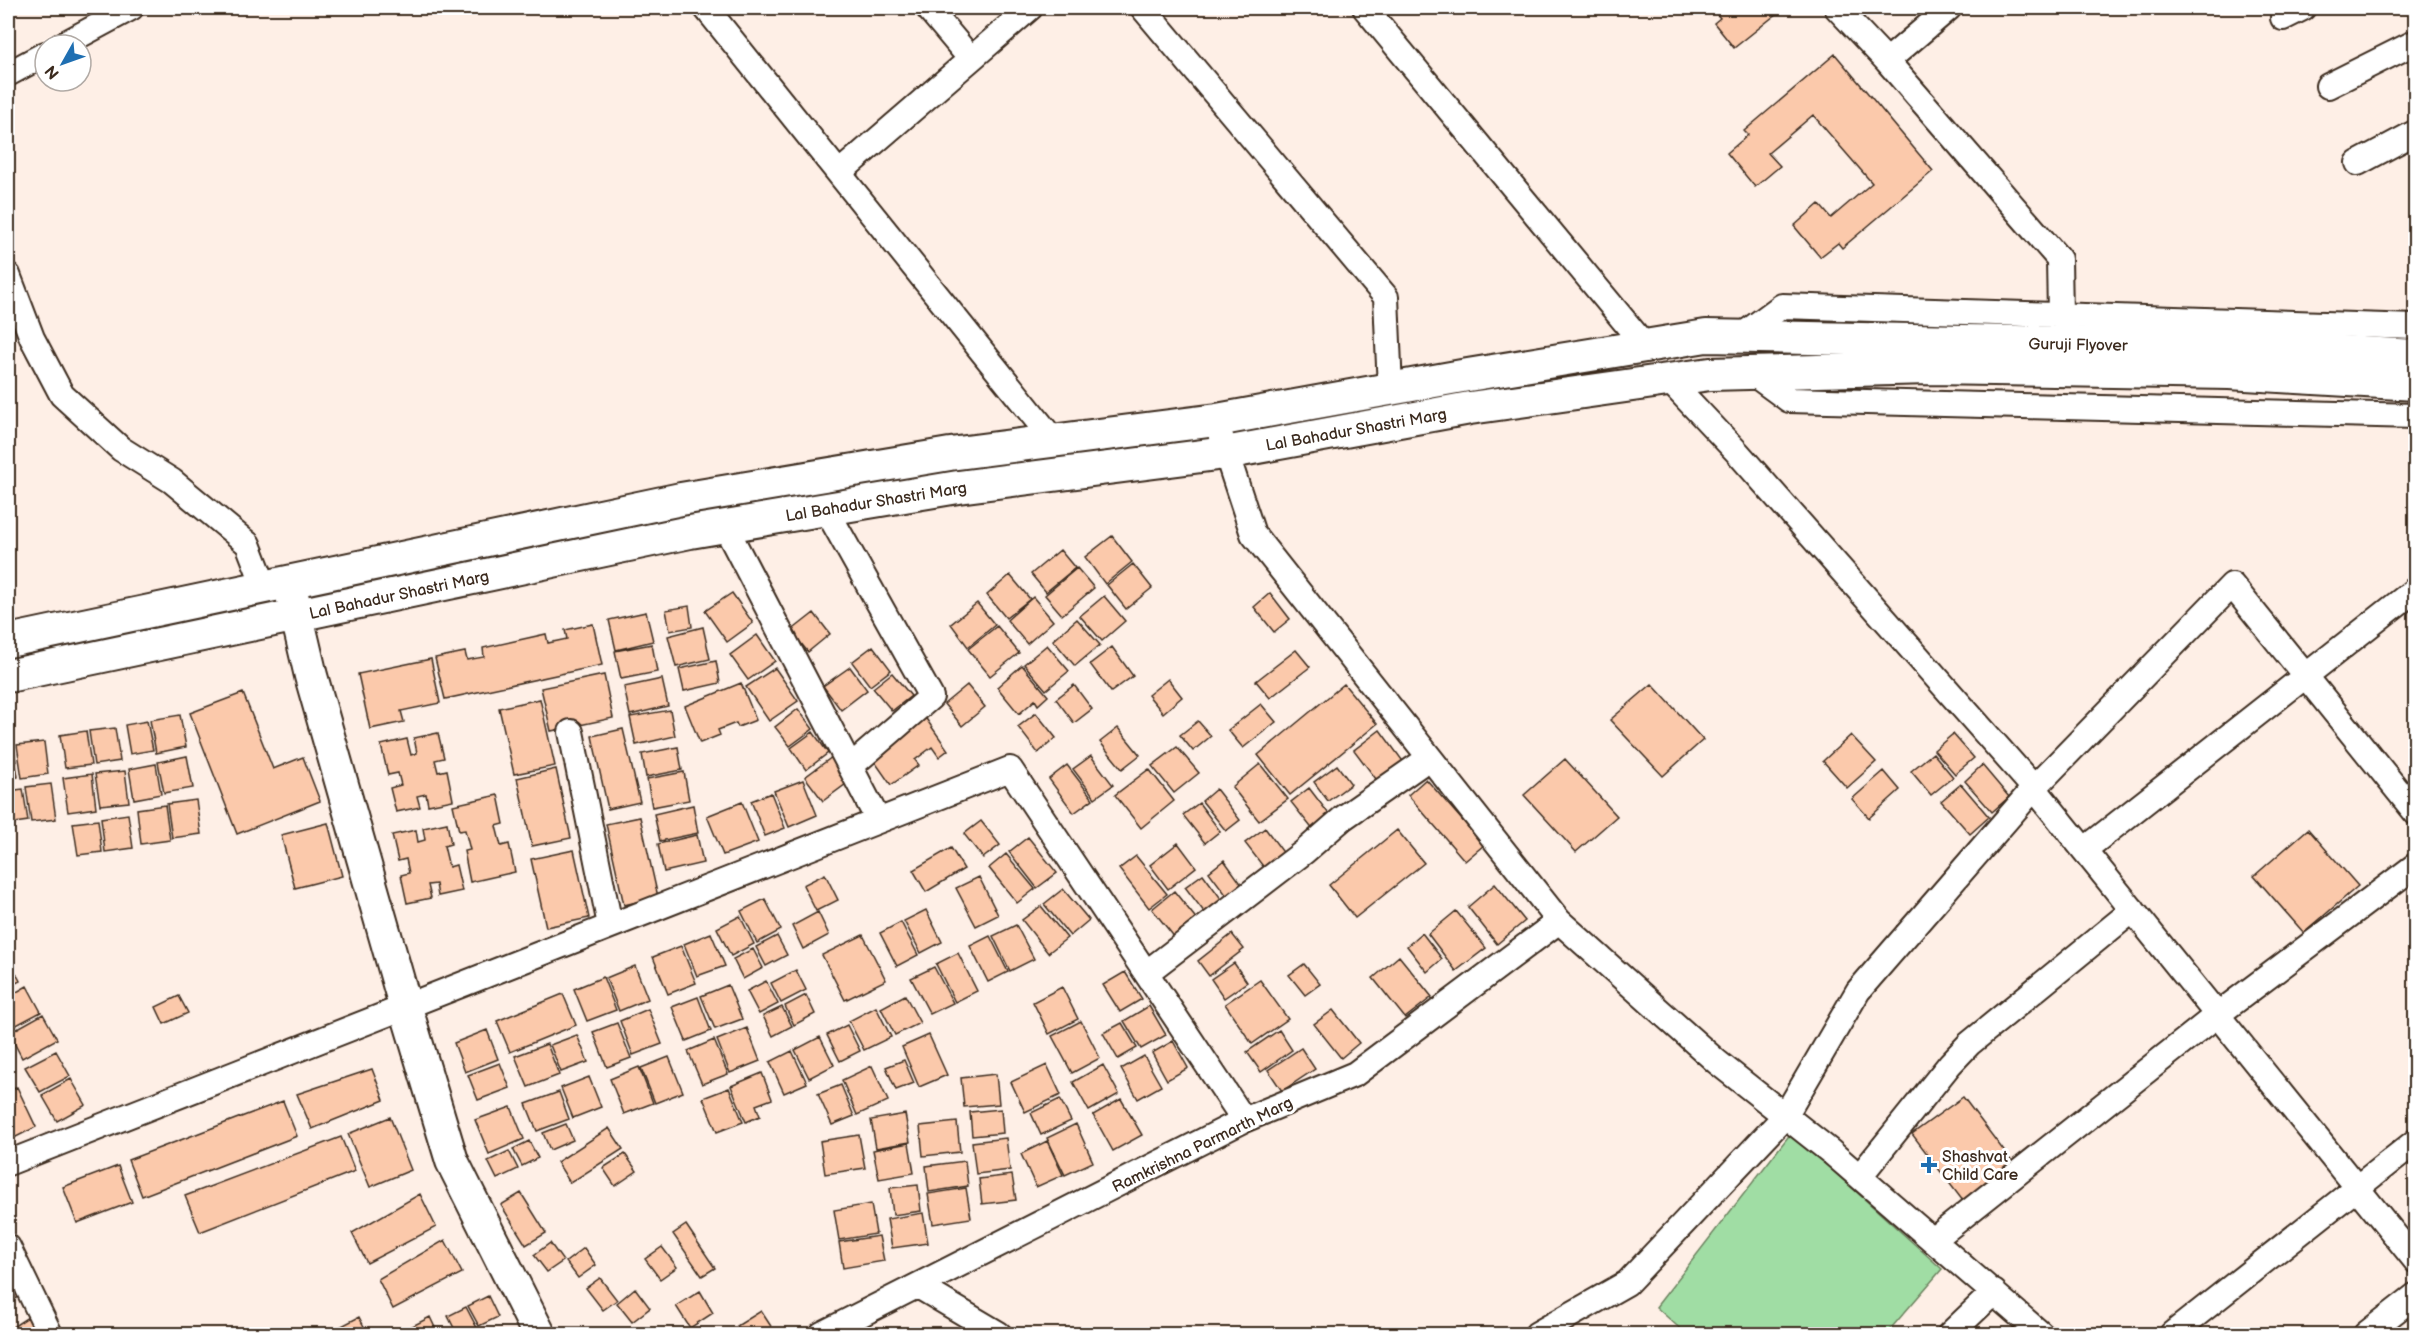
<svg xmlns="http://www.w3.org/2000/svg" width="2423" height="1342" font-family="'Balsamiq Sans',sans-serif">
<style>
.green{fill:#a0dda4;stroke:#6e8461;stroke-width:1.5}
.building{fill:#fbc9ab;stroke:#3b2a1e;stroke-width:1.5}
.lines{fill:none;stroke-linecap:round;stroke-linejoin:round}
.minor-casing{stroke:#3b2a1e;stroke-width:28}
.major-casing{stroke:#3b2a1e;stroke-width:36}
.minor{stroke:#fff;stroke-width:24}
.major{stroke:#fff;stroke-width:32}
.poi-dot{fill:#1f6fb2;stroke:#fff;stroke-width:2}
.labels{text-anchor:middle;stroke-width:6;stroke-linejoin:round;paint-order:stroke}
.street-label{font-size:16px;fill:#3b2a1e;stroke:#fff}
.poi-label{font-size:16px;fill:#3b2a1e;stroke:#fff;text-anchor:start}
</style>
<rect width="100%" height="100%" fill="#feefe6"/>
<filter id="ink" filterUnits="userSpaceOnUse"><feTurbulence type="fractalNoise" baseFrequency=".0167" numOctaves="2"/><feDisplacementMap in="SourceGraphic" scale="12" xChannelSelector="R" yChannelSelector="G"/><feConvolveMatrix kernelMatrix="1 2 1 2 8 2 1 2 1" color-interpolation-filters="sRGB"/></filter>
<g filter="url(#ink)">
<!-- green -->
<path class="green" d="M1791,1133L1942,1269L1886,1334H1686L1656,1307Z"/>
<!-- building -->
<path class="building" d="M1712,8H1784L1734,48L1714,23L1720,18Z
M1835,54L1933,171L1842,248L1838,243L1820,257L1794,226L1819,204L1831,218L1872,183L1813,115L1768,153L1780,166L1755,187L1727,153L1748,135L1744,131Z
M1112,536L1132,562L1105,584L1085,557Z
M1060,550L1075,568L1046,592L1031,574Z
M1133,564L1152,588L1126,609L1107,585Z
M1077,568L1094,588L1062,615L1045,595Z
M1010,575L1030,599L1006,618L987,595Z
M732,593L753,623L727,642L705,611Z
M1270,593L1290,619L1274,632L1254,607Z
M1104,596L1125,621L1102,641L1080,616Z
M1033,597L1053,621L1027,644L1007,620Z
M977,603L995,625L968,647L951,624Z
M689,606L692,627L670,631L666,610Z
M646,612L653,641L616,650L609,620Z
M814,613L830,634L808,652L791,631Z
M1077,619L1100,645L1075,666L1053,640Z
M593,624L602,665L445,699L435,658L465,652L467,660L484,657L483,648L546,634L548,643L567,639L565,630Z
M997,626L1019,653L990,676L968,649Z
M703,627L710,659L676,667L668,636Z
M757,635L775,661L748,680L730,655Z
M652,644L657,672L621,679L615,651Z
M1047,645L1069,671L1046,690L1024,664Z
M873,646L891,670L870,686L852,662Z
M1112,647L1133,676L1111,692L1090,664Z
M1296,650L1310,667L1270,698L1256,681Z
M431,659L440,703L401,711L404,722L370,729L358,674Z
M716,661L720,683L684,691L679,669Z
M1022,665L1048,696L1038,705L1035,700L1019,714L997,687Z
M850,667L867,690L841,710L823,686Z
M775,668L798,701L769,721L746,687Z
M892,673L911,696L892,711L873,688Z
M604,675L613,718L551,731L541,688Z
M662,679L668,706L630,715L624,687Z
M1168,679L1182,697L1163,713L1148,695Z
M741,683L756,720L738,727L736,723L718,730L720,735L700,743L685,706Z
M1344,684L1377,724L1290,795L1258,755Z
M1652,684L1703,740L1663,776L1610,720Z
M967,685L985,707L962,726L944,704Z
M1074,685L1092,709L1074,723L1056,699Z
M243,693L273,769L303,757L320,801L237,834L190,713Z
M540,699L555,766L514,774L499,708Z
M1261,704L1276,722L1243,748L1228,730Z
M798,709L813,729L790,746L775,727Z
M670,710L675,736L636,745L630,717Z
M922,713L948,750L939,757L932,747L915,760L919,765L891,785L868,752Z
M1036,713L1056,738L1038,753L1018,727Z
M180,715L186,747L156,753L150,720Z
M147,721L153,750L130,754L125,725Z
M1198,721L1211,736L1193,751L1180,735Z
M115,728L120,761L94,765L89,731Z
M1118,728L1140,755L1122,769L1100,742Z
M623,729L640,802L608,809L592,736Z
M1380,730L1405,764L1379,783L1354,750Z
M86,731L91,765L65,768L60,735Z
M813,732L828,753L806,770L791,748Z
M438,733L444,758L435,760L438,772L447,770L453,800L428,805L426,794L417,796L420,807L396,812L390,788L401,785L398,773L388,775L381,745L407,739L411,755L417,753L414,738Z
M1953,734L1974,758L1955,774L1934,750Z
M1851,735L1876,762L1847,788L1823,761Z
M44,742L48,774L22,778L17,745Z
M13,743L18,777L8,779V744Z
M678,747L682,770L646,777L642,754Z
M1177,747L1199,773L1174,793L1152,766Z
M1933,753L1953,777L1931,795L1911,771Z
M187,756L193,788L164,793L158,762Z
M1091,756L1113,785L1095,798L1073,769Z
M832,757L850,781L823,801L805,777Z
M1565,759L1617,816L1576,852L1524,795Z
M156,764L161,794L134,799L129,769Z
M1260,764L1288,799L1259,821L1232,787Z
M1067,765L1093,799L1074,813L1049,779Z
M1337,765L1351,784L1328,801L1314,782Z
M1982,765L2009,797L1992,812L1965,781Z
M556,769L571,838L532,846L517,778Z
M1149,769L1174,801L1141,828L1115,795Z
M125,771L129,802L100,805L95,774Z
M1884,771L1900,790L1869,818L1852,799Z
M684,772L689,800L652,807L647,779Z
M92,774L96,808L68,812L63,778Z
M1426,779L1484,845L1465,861L1408,795Z
M803,780L817,815L789,827L774,791Z
M51,784L56,819L31,822L26,787Z
M1961,784L1989,817L1970,834L1941,801Z
M1309,788L1332,818L1314,831L1291,802Z
M23,789L28,821L8,824V791Z
M1216,789L1240,820L1226,831L1202,801Z
M771,793L785,828L765,836L751,801Z
M498,795L504,824L496,826L501,846L509,844L515,872L470,882L464,851L470,850L465,830L459,831L453,805Z
M196,800L201,834L172,838L167,804Z
M742,802L758,842L723,855L707,816Z
M1199,803L1220,831L1205,843L1183,815Z
M165,805L170,840L141,844L137,809Z
M693,805L698,833L660,841L654,814Z
M128,814L133,848L105,852L101,818Z
M640,817L658,897L624,905L606,824Z
M98,820L102,852L78,855L73,823Z
M981,821L1000,845L983,858L964,834Z
M328,823L342,876L295,888L281,835Z
M447,823L451,844L444,846L449,867L456,865L462,891L438,896L436,884L428,885L431,898L407,903L401,875L409,873L406,859L398,861L392,835L416,830L418,842L425,840L423,828Z
M1265,828L1288,859L1269,874L1245,843Z
M2308,829L2358,886L2304,933L2254,876Z
M1397,830L1424,863L1355,918L1329,885Z
M697,835L703,863L664,872L658,844Z
M1028,837L1057,873L1037,888L1009,852Z
M1178,843L1196,867L1168,889L1150,865Z
M951,848L964,869L926,892L913,870Z
M574,850L589,918L546,927L531,859Z
M1006,854L1035,889L1017,903L989,868Z
M1136,856L1167,894L1149,908L1119,869Z
M1224,860L1245,889L1230,900L1209,872Z
M825,874L838,900L816,911L803,885Z
M1203,874L1225,904L1208,917L1185,887Z
M979,877L998,915L976,926L956,888Z
M1495,884L1525,921L1497,944L1468,907Z
M1063,889L1089,920L1070,936L1044,904Z
M1174,891L1202,926L1180,944L1152,909Z
M765,899L781,930L757,943L741,911Z
M1041,906L1067,938L1048,953L1022,920Z
M926,910L942,942L921,953L904,921Z
M1456,911L1486,948L1456,971L1428,934Z
M818,912L829,935L803,949L792,926Z
M740,916L754,944L731,956L717,928Z
M901,922L918,955L897,966L880,933Z
M1016,925L1034,959L1010,971L993,936Z
M711,933L725,966L697,976L684,944Z
M1422,933L1442,959L1427,972L1407,946Z
M1232,934L1244,949L1209,976L1198,961Z
M863,935L886,980L845,1000L822,955Z
M777,936L787,955L766,966L756,947Z
M990,936L1008,972L988,982L970,946Z
M681,946L696,983L668,994L653,957Z
M753,949L763,968L743,979L733,959Z
M958,953L977,991L955,1002L936,964Z
M1399,956L1432,997L1405,1018L1373,978Z
M8,958L20,981L8,987Z
M1234,963L1247,982L1224,998L1211,979Z
M1304,964L1320,984L1305,995L1289,975Z
M635,966L648,999L619,1011L606,978Z
M934,967L953,1003L930,1014L911,978Z
M796,970L806,990L781,1003L771,983Z
M1125,972L1142,999L1120,1012L1103,985Z
M603,977L616,1010L587,1021L574,989Z
M1260,980L1288,1019L1252,1044L1225,1004Z
M766,981L778,1004L759,1014L747,991Z
M728,985L742,1019L715,1029L701,996Z
M27,986L41,1012L9,1029L8,997Z
M1062,987L1078,1019L1049,1034L1033,1002Z
M563,994L576,1025L510,1052L497,1021Z
M806,995L815,1014L794,1025L785,1006Z
M905,995L920,1023L895,1035L881,1008Z
M179,996L188,1013L164,1024L156,1007Z
M698,997L711,1031L686,1041L672,1007Z
M1149,1006L1166,1035L1141,1049L1124,1021Z
M782,1007L792,1026L773,1036L763,1016Z
M876,1007L891,1037L864,1050L849,1021Z
M648,1009L662,1044L633,1055L620,1021Z
M1333,1010L1359,1043L1341,1058L1314,1024Z
M43,1014L57,1039L22,1058L9,1033Z
M1081,1021L1100,1058L1072,1073L1052,1036Z
M617,1023L631,1058L607,1067L593,1032Z
M1122,1023L1137,1048L1118,1059L1103,1033Z
M847,1025L860,1051L840,1061L827,1035Z
M747,1028L760,1061L730,1073L717,1040Z
M487,1030L498,1059L465,1072L454,1043Z
M1279,1030L1292,1050L1261,1072L1247,1052Z
M577,1035L588,1062L561,1072L550,1045Z
M929,1035L947,1075L919,1087L902,1047Z
M820,1037L834,1065L809,1078L795,1050Z
M714,1040L728,1074L702,1084L688,1051Z
M1173,1041L1188,1068L1167,1080L1152,1053Z
M547,1044L559,1075L528,1087L515,1056Z
M1301,1048L1315,1069L1282,1091L1268,1070Z
M56,1051L70,1076L40,1092L25,1067Z
M792,1051L807,1083L784,1093L770,1062Z
M1144,1056L1161,1086L1138,1099L1121,1069Z
M669,1057L683,1092L655,1103L641,1068Z
M904,1060L914,1083L896,1090L886,1067Z
M500,1063L510,1088L478,1100L468,1075Z
M1047,1065L1061,1095L1025,1112L1011,1082Z
M1103,1065L1119,1094L1089,1111L1073,1082Z
M872,1066L888,1101L857,1115L842,1080Z
M639,1067L653,1103L624,1114L610,1079Z
M372,1069L384,1100L312,1129L297,1094Z
M762,1073L772,1099L756,1105L760,1116L746,1122L731,1086Z
M996,1074L999,1104L964,1107L961,1078Z
M589,1077L601,1107L573,1118L561,1088Z
M71,1079L86,1105L57,1121L42,1095Z
M841,1085L854,1116L832,1125L818,1094Z
M17,1087L36,1127L8,1141V1092Z
M729,1088L743,1122L717,1132L703,1098Z
M559,1092L569,1119L537,1131L526,1104Z
M1963,1097L2013,1163L1963,1201L1912,1134Z
M1060,1099L1071,1121L1041,1135L1031,1113Z
M1121,1099L1142,1135L1113,1151L1093,1115Z
M283,1101L297,1136L142,1196L128,1160Z
M511,1107L524,1139L489,1154L475,1120Z
M1001,1109L1003,1133L972,1136L970,1112Z
M905,1114L910,1142L876,1148L871,1120Z
M390,1117L411,1170L370,1187L348,1134Z
M957,1122L960,1152L923,1156L920,1126Z
M566,1124L573,1140L550,1150L543,1133Z
M1076,1124L1093,1162L1065,1175L1047,1138Z
M609,1128L623,1149L570,1183L557,1162Z
M859,1135L865,1168L825,1174L820,1141Z
M341,1137L355,1171L200,1232L185,1196Z
M1006,1138L1010,1170L976,1174L972,1142Z
M529,1141L538,1158L522,1166L513,1149Z
M1047,1141L1063,1175L1036,1187L1021,1154Z
M909,1143L914,1173L879,1179L873,1150Z
M509,1151L518,1169L497,1179L488,1161Z
M625,1154L637,1171L615,1186L603,1168Z
M965,1161L968,1186L929,1192L926,1166Z
M118,1166L132,1202L77,1223L63,1187Z
M1012,1175L1016,1200L982,1204L979,1179Z
M918,1185L921,1211L893,1215L890,1188Z
M966,1188L971,1218L933,1224L928,1194Z
M521,1193L546,1233L526,1245L501,1205Z
M420,1194L436,1227L367,1263L352,1233Z
M871,1204L876,1234L839,1240L834,1210Z
M923,1213L928,1243L892,1248L887,1219Z
M686,1225L715,1268L702,1276L673,1234Z
M879,1236L884,1261L843,1268L839,1242Z
M445,1240L462,1273L393,1309L378,1279Z
M550,1243L563,1261L547,1272L534,1255Z
M662,1247L677,1267L660,1279L645,1259Z
M584,1248L596,1265L578,1278L566,1262Z
M8,1267L24,1293L8,1304Z
M600,1278L617,1300L603,1310L586,1288Z
M635,1288L650,1308L632,1322L617,1303Z
M700,1291L713,1313L690,1328L676,1306Z
M488,1296L498,1317L479,1326L468,1306Z
M466,1307L477,1328L465,1334H457L448,1316Z
M761,1311L776,1334H743L737,1326Z
M31,1315L43,1334H8V1330Z
M359,1317L368,1334H334L332,1331Z
M430,1317L438,1334H397Z"/>
<g class="lines">
<defs>
<path id="minor" d="M706,8L1054,441
M928,8L970,58
M1143,8L1386,297L1390,389
M1365,8L1645,346
M1837,8L1887,61L2059,259L2060,315
M2283,18L2303,8
M62,45L131,8
M1887,61L1949,8
M8,74L45,54
M2328,86L2416,42
M2358,163L2416,132
M839,173L1030,8
M8,275L32,338L62,395L121,449L172,481L248,544L265,588
M1740,337L1782,306L2416,327
M1752,373L1789,400L2416,416
M1668,379L1737,452L2034,788L2416,1261
M1221,437L1253,534L1559,921L1717,1062L1831,1152L2041,1334
M826,509L931,697L850,767
M725,526L878,820
M571,732L610,925
M2084,850L2416,589
M1146,973L1304,852L1343,818L1429,758
M8,1163L1010,769L1244,1120
M1860,1176L1950,1064L1969,1044L2133,910
M1933,1240L2217,1015L2416,865
M8,1247L50,1334
M918,1286L999,1334
M822,1334L1244,1120L1355,1074L1559,921
M1537,1334L1627,1283L1785,1116L1858,991L2034,788L2232,585L2416,813
M1950,1334L1994,1292
M2172,1334L2416,1141
M2366,1334L2416,1295"/>
<path id="major" d="M292,595L311,676L405,1005L452,1161L539,1334
M8,641L681,499L950,454L1217,420L1462,376L1706,336L2230,346L2416,356
M8,676L690,532L958,487L1225,453L1470,408L1710,374L1929,368L2229,373L2416,384"/>
</defs>
<!-- minor casing -->
<use href="#minor" class="minor-casing"/>
<!-- major casing -->
<use href="#major" class="major-casing"/>
<!-- minor -->
<use href="#minor" class="minor"/>
<!-- major -->
<use href="#major" class="major"/>
</g>
</g>
<!-- markers -->
<path class="poi-dot" d="M1926 1156h6v6h6v6h-6v6h-6v-6h-6v-6h6z"/>
<g class="labels">
<!-- street labels -->
<g class="street-label">
<text transform="translate(2078 344) rotate(1)" y="6">Guruji Flyover</text>
<text transform="translate(1356 429) rotate(-10)" y="6">Lal Bahadur Shastri Marg</text>
<text transform="translate(876 501) rotate(-9)" y="6">Lal Bahadur Shastri Marg</text>
<text transform="translate(399 594) rotate(-12)" y="6">Lal Bahadur Shastri Marg</text>
<text transform="translate(1202 1144) rotate(-26)" y="6">Ramkrishna Parmarth Marg</text>
</g>
<!-- poi labels -->
<g class="poi-label">
<text x="1942" y="1162">Shashvat<tspan x="1942" dy="18">Child Care</tspan></text>
</g>
</g>
<!-- margin -->
<rect width="2423" height="1342" fill="none" stroke="#fff" stroke-width="30"/>
<rect x="15" y="15" width="2393" height="1312" fill="none" stroke="#3b2a1e" stroke-width="2" filter="url(#ink)"/>
<!-- north arrow -->
<g transform="translate(63 63) rotate(230)"><circle r="28" fill="#ffffff" stroke="#b1aaa5" stroke-width="1.5"/>
<path d="M0-4.5L10 22L0 15L-10 22Z" fill="#1f6fb2"/>
<text y="-9" font-size="16" font-weight="bold" text-anchor="middle" fill="#3b2a1e">N</text>
</g>
</svg>
